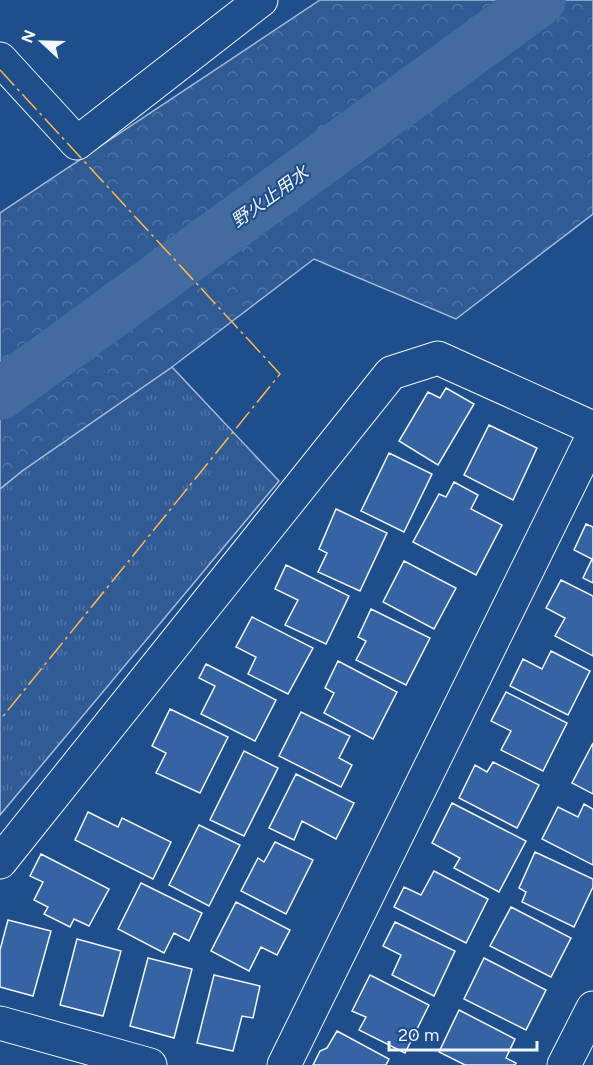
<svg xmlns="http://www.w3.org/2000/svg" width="593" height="1065" font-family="Figtree,'Noto Sans JP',sans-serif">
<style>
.grass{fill:url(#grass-tufts);stroke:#a8bbd7;stroke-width:1.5}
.forest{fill:url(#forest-crowns);stroke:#a8bbd7;stroke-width:1.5}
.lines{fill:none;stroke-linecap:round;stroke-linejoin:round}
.canal{stroke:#446ba0;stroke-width:52}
.building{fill:#3563a3;stroke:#f2f6ff;stroke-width:1.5}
.minor-casing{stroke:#f2f6ff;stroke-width:35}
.minor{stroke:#1f4e8c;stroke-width:33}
.power{stroke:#ffb74d;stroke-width:1.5;stroke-dasharray:21 4.5 3 4.5;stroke-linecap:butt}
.labels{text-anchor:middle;stroke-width:4.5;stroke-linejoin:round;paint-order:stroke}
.water-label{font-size:18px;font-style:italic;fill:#f2f6ff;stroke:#1f4e8c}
</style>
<defs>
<pattern id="grass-tufts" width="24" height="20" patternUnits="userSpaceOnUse" patternTransform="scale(1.5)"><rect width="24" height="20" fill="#305b95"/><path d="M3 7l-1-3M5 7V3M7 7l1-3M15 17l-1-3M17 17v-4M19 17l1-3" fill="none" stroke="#4e73a5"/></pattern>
<pattern id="forest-crowns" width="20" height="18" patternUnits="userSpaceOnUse" patternTransform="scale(1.5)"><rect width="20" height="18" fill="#305b95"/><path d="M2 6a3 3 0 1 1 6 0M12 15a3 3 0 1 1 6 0" fill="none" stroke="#4e73a5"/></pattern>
</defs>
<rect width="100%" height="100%" fill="#1f4e8c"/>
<!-- grass -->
<path class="grass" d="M172,367L279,481L0,815V489L22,471Z"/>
<!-- forest -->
<path class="forest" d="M320,0H593V214L456,319L314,259L172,367L22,471L0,489V213Z"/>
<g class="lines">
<!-- canal -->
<path class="canal" d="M0,394L540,0"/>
</g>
<!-- building -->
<path class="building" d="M446,388L474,404L438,465L399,441L428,392L440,398Z
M489,425L537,448L513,500L464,475Z
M389,453L432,474L404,532L361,511Z
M454,482L478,495L471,509L502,525L476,575L413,542L439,494L446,497Z
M336,509L387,533L360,591L318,572L327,553L319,549Z
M586,524L593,527V583L583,578L592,559L574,550Z
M404,561L456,588L434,629L383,602Z
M286,565L349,596L326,644L285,625L298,600L275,589Z
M561,580L593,596V656L555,636L565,618L546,608Z
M371,609L430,638L406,685L356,660L366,641L358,637Z
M252,617L313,648L288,694L248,674L256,657L236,647Z
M551,651L590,671L568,715L510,686L523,659L542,669Z
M338,661L397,692L373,739L324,713L334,693L325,688Z
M206,664L276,700L255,741L201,714L215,686L199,678Z
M506,692L567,723L543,771L501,750L511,731L491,721Z
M170,709L228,737L200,793L156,773L166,753L152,746Z
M301,712L350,736L339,758L352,765L341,787L279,756Z
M593,743V794L572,783Z
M244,751L278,768L244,836L210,820Z
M493,762L539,785L517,828L459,798L475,765L487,772Z
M296,774L354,803L336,839L302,821L294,840L269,828Z
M452,803L526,841L499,892L454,868L460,858L432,843Z
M584,804L593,809V865L542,839L558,807L578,817Z
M88,812L118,827L122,818L171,842L153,879L75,840Z
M199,825L240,845L209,906L169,885Z
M275,842L313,860L286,914L241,891L258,858L264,862Z
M535,852L593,879V887L574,927L522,902L526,892L519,888Z
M41,854L109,889L89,926L74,919L70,927L44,914L48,907L34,900L43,882L30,876Z
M434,871L488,899L466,943L394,907L404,887L421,895Z
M141,883L202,913L189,941L174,933L164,953L118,929Z
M236,902L290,930L277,955L261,947L249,971L211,951Z
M511,907L571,938L551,977L490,946Z
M8,920L51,931L33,996L0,987V950Z
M395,922L455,951L434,996L392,975L401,955L383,946Z
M77,939L121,951L103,1016L60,1005Z
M148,958L192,969L174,1038L130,1026Z
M484,958L546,990L526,1030L464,999Z
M214,975L260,986L253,1018L242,1016L233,1051L197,1043Z
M370,975L429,1005L405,1053L359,1030L366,1017L352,1011Z
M459,1010L515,1039L506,1058L516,1063L515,1065H465L439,1052Z
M337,1031L389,1059L386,1065H313L320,1051L327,1048Z"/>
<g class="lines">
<defs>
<path id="minor" d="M0,59L77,143L261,0
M0,862L391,373L438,358L593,428
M0,1023L150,1065
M284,1065L593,436
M564,1065L593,1008"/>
</defs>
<!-- minor casing -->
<use href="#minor" class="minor-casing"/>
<!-- minor -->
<use href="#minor" class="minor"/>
<!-- power -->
<path class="power" d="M0,70L280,374L0,720"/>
</g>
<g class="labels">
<!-- water labels -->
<g class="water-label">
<text transform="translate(270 197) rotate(-36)" y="6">野火止用水</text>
</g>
</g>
<!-- north arrow -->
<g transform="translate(42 42) rotate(292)" stroke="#1f4e8c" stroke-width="4.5" paint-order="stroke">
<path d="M0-4.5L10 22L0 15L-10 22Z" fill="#f2f6ff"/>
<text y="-9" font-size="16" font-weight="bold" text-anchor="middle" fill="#f2f6ff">N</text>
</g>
<!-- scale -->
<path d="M389 1041v9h148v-9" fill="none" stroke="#f2f6ff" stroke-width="3"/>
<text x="398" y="1041" font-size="18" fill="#f2f6ff" stroke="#1f4e8c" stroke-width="4.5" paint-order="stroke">20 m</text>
</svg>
